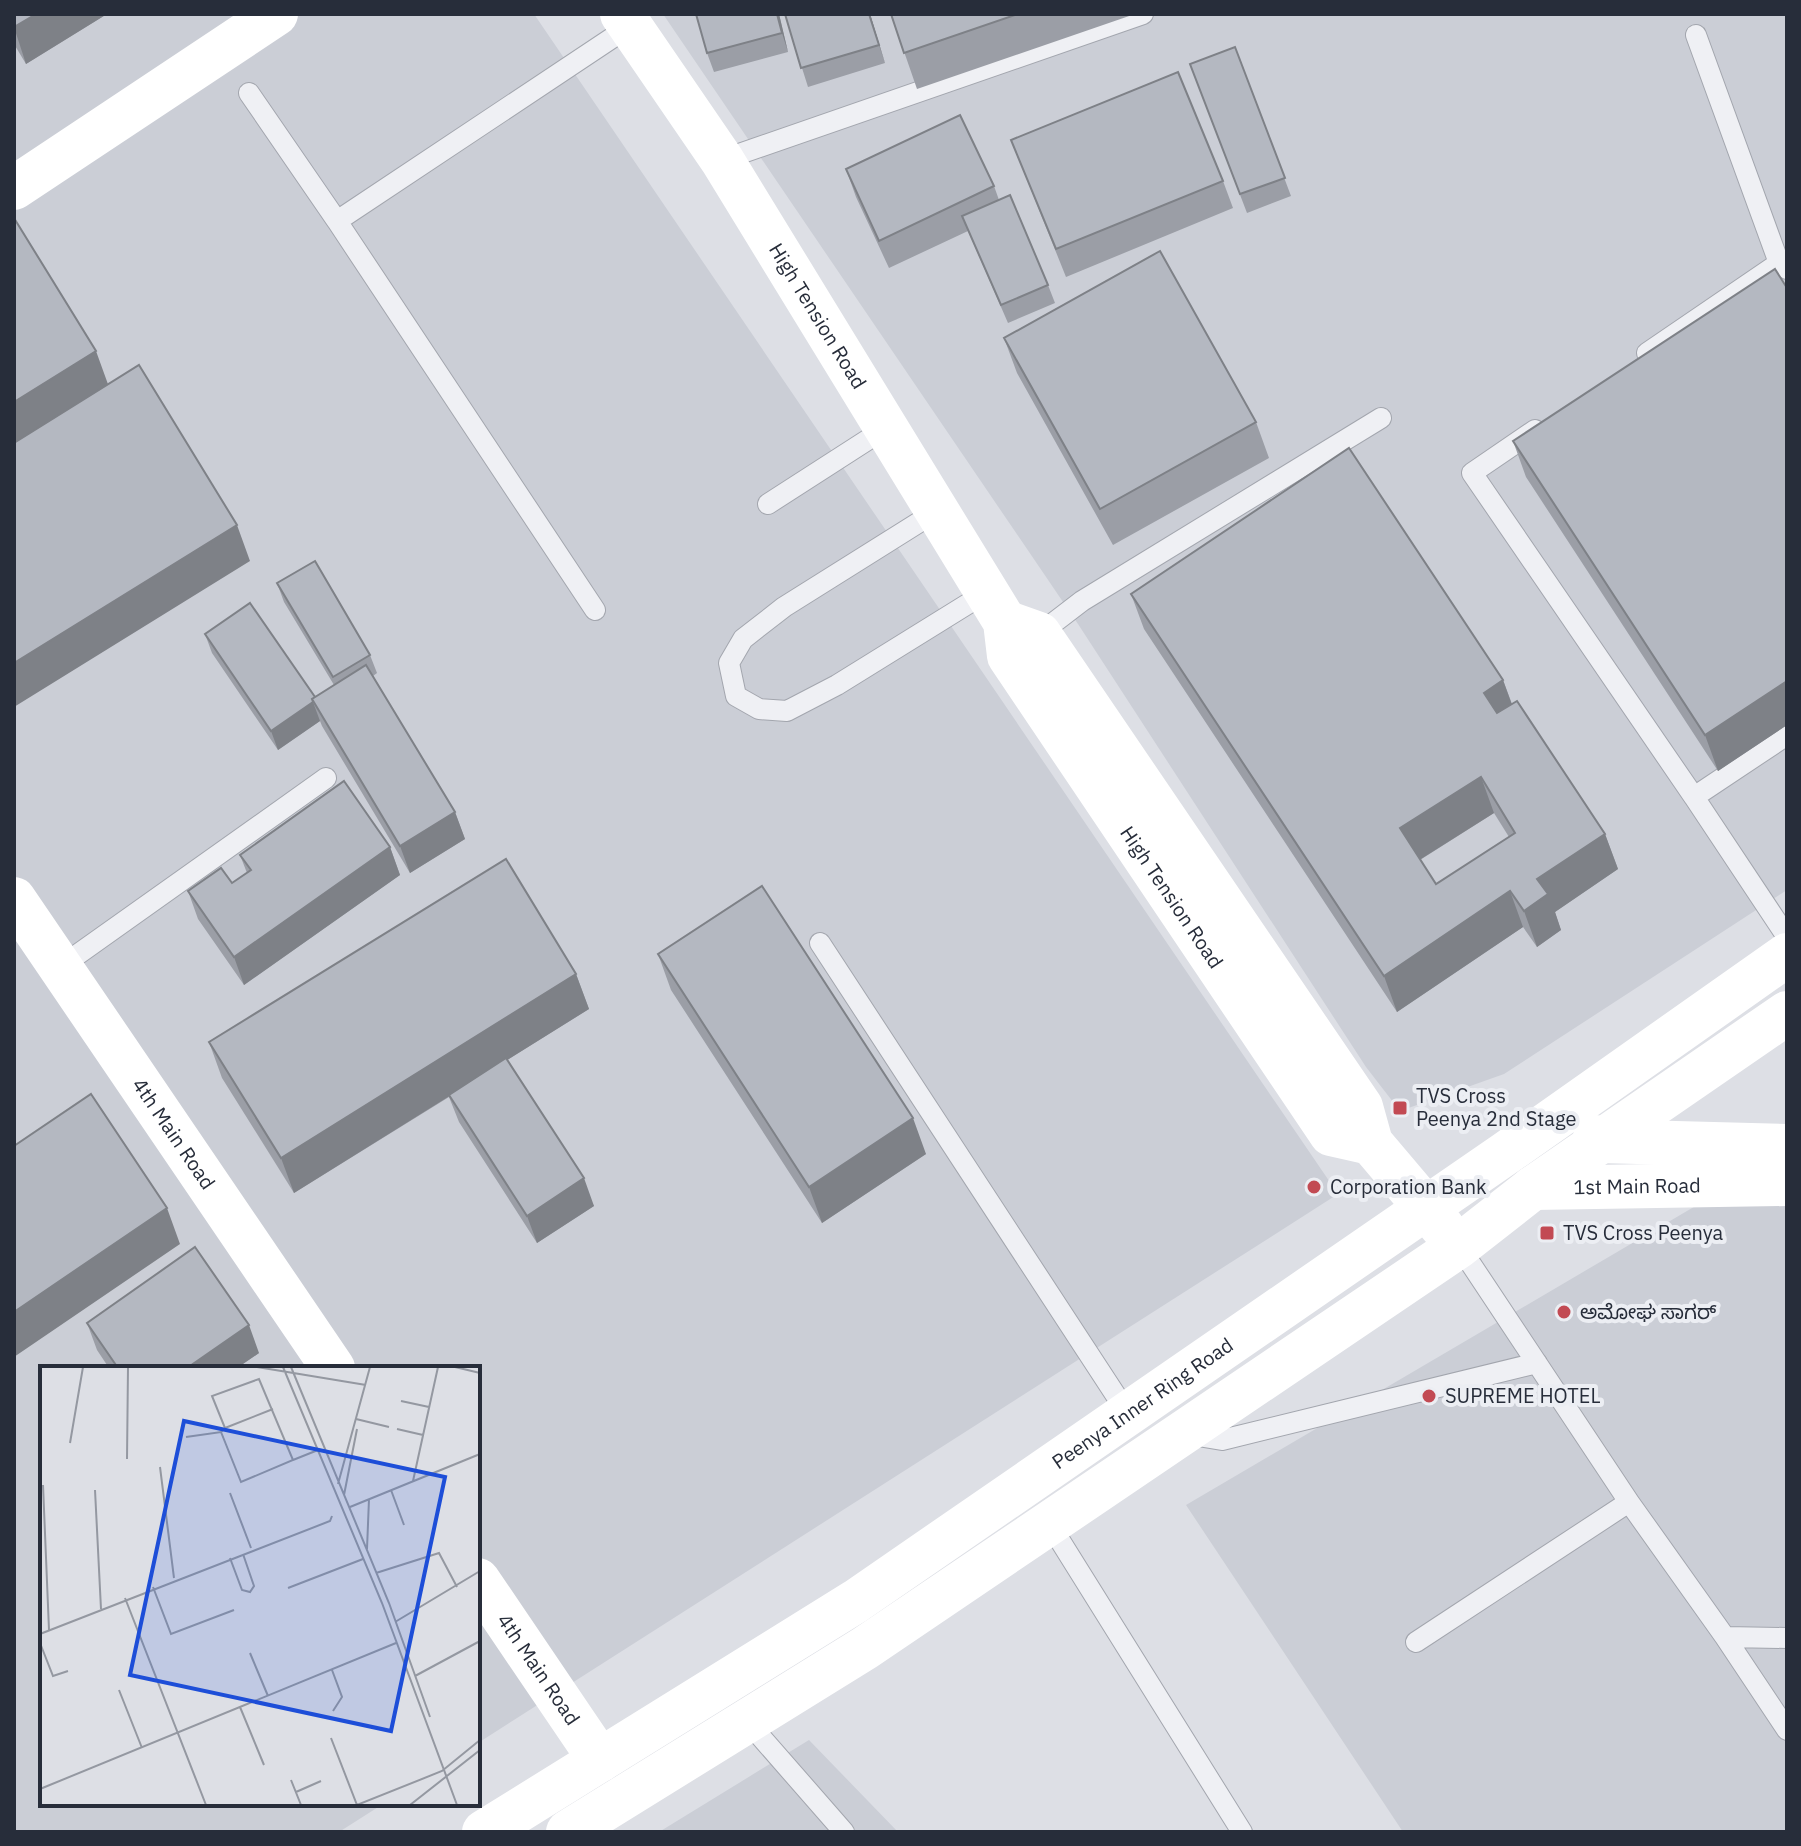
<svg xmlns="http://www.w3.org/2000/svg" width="1801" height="1846" font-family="'IBM Plex Sans','Noto Sans Kannada',sans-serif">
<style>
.built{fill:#cbced6}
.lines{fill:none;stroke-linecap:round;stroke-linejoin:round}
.lane-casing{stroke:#a3a6ae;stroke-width:22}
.lane{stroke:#eff0f4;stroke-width:20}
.secondary{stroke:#fff;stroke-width:44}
.wall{fill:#9b9ea6;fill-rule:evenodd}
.shaded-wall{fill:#7e8187}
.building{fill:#b4b8c1;stroke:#7e8187;stroke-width:2;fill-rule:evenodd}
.poi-dot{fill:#c24a53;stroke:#eceef3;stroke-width:3}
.labels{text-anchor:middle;stroke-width:8;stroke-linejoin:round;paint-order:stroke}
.street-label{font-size:20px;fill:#272d3a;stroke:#eceef3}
.poi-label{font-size:20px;fill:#272d3a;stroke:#eceef3;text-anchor:start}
.inset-road{fill:none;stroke:#9498a1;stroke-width:2}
.view{fill:#1d4ed8;fill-opacity:0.15;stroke:#1d4ed8;stroke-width:4}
.inset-edge{fill:none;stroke:#272d3a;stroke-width:4}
</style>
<rect width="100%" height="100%" fill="#dddfe5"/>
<!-- built -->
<path class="built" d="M14,14H534L1338,1194L478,1743V1368H42V1804H383L339,1832H14Z
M663,14H1787V890L1504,1074L1400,1111L1366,1067L1078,624Z
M1787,1182V1832H1403L1186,1505L1733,1184Z
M809,1740L898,1832H659Z"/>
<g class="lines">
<defs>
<path id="lane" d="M1696,35L1779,263L1787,269
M249,93L337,221
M722,160L1143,14
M1647,353L1779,263
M1535,430L1472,473L1694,797L1787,735
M768,504L886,428
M937,511L784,607L743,639L729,663L736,696L759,709L787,711L837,685L987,592
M595,610L337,221L630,26
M1039,634L1082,601L1381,418
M1694,797L1787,937
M820,943L1128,1414
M60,967L326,778
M1459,1246L1629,1502L1725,1637L1787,1730
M1195,1424L1204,1437L1222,1440L1537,1363
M1049,1523L1242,1832
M1725,1637L1787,1638
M1416,1642L1629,1502
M747,1721L844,1832"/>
</defs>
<!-- lane casing -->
<use href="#lane" class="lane-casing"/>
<!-- lane -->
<use href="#lane" class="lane"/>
<!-- secondary -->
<g class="secondary">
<path id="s1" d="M622,14L722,160L1005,622L1009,656L1331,1134L1371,1143"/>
<path d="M14,188L276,14"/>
<path d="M1005,622L1039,634L1361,1107L1371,1143L1443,1228"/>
<path id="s2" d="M14,899L333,1368"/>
<path d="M1595,1137L1600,1141L1787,1146"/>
<path id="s3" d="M1533,1188L1787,1184"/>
<path id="s4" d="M478,1580L600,1760"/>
<path id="s5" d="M484,1832L856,1601L1506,1153L1787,955"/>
<path d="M568,1832L865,1648L1459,1246L1533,1188L1787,1013"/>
</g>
</g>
<!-- wall -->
<path class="wall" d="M14,14H107L26,64L14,44Z
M779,14L788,52L714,72L707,53Z
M785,14H870L885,63L808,87Z
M891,14H1135L917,89Z
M1235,47L1291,196L1247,213L1190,64Z
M1011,140L1223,181L1233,208L1066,277Z
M846,169L994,186L999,200L1048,285L1055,303L1008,323L968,231L889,268L856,197Z
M1787,288V725L1718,771L1526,477L1513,441Z
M1004,338L1256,422L1269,458L1113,545L1017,373Z
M277,583L370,655L377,673L373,676L455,812L465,839L410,873L322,726L320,721L278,750L212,653L205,634L315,697L334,685L284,602Z
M1131,594L1503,680L1512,704L1605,834L1618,869L1555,912L1561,930L1537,947L1523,927L1397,1012L1144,629ZM1494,813L1509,837L1436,884L1420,860Z
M390,847L400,875L244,985L198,919L188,891L232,883L247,873L240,855Z
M658,954L926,1154L822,1223L671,990Z
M576,974L589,1009L507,1060L594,1206L537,1243L459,1122L449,1097L294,1193L222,1078L209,1042Z
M87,1323L259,1353L237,1368H109L97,1350Z"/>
<!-- shaded-wall -->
<path class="shaded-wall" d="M36,14H107L26,64L14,27Z
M777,14H779L788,52L782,33Z
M869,14H870L885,63L879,45Z
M96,351L109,387L14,446V402Z
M237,525L250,561L14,707V663Z
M1503,680L1516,716L1497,729L1484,693Z
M1787,681V725L1718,771L1705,735Z
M313,702L320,721L278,750L271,731Z
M1481,777L1494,813L1413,864L1400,828Z
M455,812L465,839L410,873L400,846Z
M1605,834L1618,869L1555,912L1561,930L1537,947L1524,911L1537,879Z
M390,847L400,875L244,985L234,957Z
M1510,891L1523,927L1397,1012L1384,976Z
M576,974L589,1009L294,1193L281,1158Z
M913,1118L926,1154L822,1223L809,1187Z
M584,1178L594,1206L537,1243L527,1216Z
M167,1208L180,1244L14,1357V1312Z
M249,1325L259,1353L237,1368H187Z"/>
<!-- building -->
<path class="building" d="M14,14H36L14,27Z
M696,14H777L782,33L707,53Z
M785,14H869L879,45L801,68Z
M891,14H1018L904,53Z
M1235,47L1285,178L1240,194L1190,64Z
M1178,72L1223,181L1056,249L1011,140Z
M960,115L994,186L879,241L846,169Z
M1010,195L1048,285L1001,305L962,216Z
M14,218L96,351L14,402Z
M1160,251L1256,422L1100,509L1004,338Z
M1775,269L1787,288V681L1705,735L1513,441Z
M139,365L237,525L14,663V443Z
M1349,448L1503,680L1484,693L1497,713L1517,701L1605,834L1537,879L1548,894L1524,911L1510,891L1384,976L1131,594ZM1481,777L1515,833L1436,884L1400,828Z
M315,561L370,655L333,677L277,583Z
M250,603L315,697L312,699L313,702L271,731L205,634Z
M366,665L455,812L400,846L312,699Z
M344,781L390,847L234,957L188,891L221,868L232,883L251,870L240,855Z
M506,859L576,974L281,1158L209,1042Z
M762,886L913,1118L809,1187L658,954Z
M506,1058L584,1178L527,1216L449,1095Z
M91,1094L167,1208L14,1312V1146Z
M195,1247L249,1325L187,1368H118L87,1323Z"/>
<!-- markers -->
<g class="poi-dot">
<rect x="1392" y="1100" width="16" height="16" rx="4"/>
<circle cx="1314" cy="1187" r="8"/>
<rect x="1539" y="1225" width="16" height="16" rx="4"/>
<circle cx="1564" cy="1312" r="8"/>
<circle cx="1429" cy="1396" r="8"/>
</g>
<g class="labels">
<!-- street labels -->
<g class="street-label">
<text dy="7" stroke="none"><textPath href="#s1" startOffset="360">High Tension Road</textPath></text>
<text dy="7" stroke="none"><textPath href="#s1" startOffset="1044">High Tension Road</textPath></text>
<text dy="7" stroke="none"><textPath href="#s2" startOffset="284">4th Main Road</textPath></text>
<text dy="7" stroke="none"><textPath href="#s3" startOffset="104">1st Main Road</textPath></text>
<text dy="7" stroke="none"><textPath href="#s5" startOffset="786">Peenya Inner Ring Road</textPath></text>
<text dy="7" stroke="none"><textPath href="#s4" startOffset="108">4th Main Road</textPath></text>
</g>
<!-- poi labels -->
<g class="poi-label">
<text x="1416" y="1103">TVS Cross<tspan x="1416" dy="23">Peenya 2nd Stage</tspan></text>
<text x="1330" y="1194">Corporation Bank</text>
<text x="1563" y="1240">TVS Cross Peenya</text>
<text x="1580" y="1319">ಅಮೋಘ ಸಾಗರ್</text>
<text x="1445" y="1403">SUPREME HOTEL</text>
</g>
</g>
<!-- overview -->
<g transform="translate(40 1366)">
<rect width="440" height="440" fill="#dddfe5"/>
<path class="inset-road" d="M217,1L326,19M243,1L342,237L417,439M251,1L349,237L390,351M415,1L440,7M361,35L389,41M316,53L349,61M185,62L233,43M357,63L383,69M146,71L181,66L201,116L253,94L219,13L172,30L185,62L181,66M30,77L43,1M87,93L88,1M253,94L278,84M120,101L134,212M373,115L398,1M298,118L330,1M3,119L9,264M55,124L61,243M351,124L364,159M190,127L211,182M304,129L317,63M310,141L440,88M327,183L329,133M190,192L202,224L210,226L214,220L203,188M336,207L399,187L417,221M113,221L131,268L194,244M248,222L323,193M85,232L166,439M355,256L440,205M0,268L290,155L292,150M0,277L13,310L28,305M210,287L228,330M292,304L302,331L293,345M375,310L440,275M79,324L102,382M200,341L224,399M291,372L317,439L402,405L440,374M251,414L261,439M0,423L356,277M256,426L281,415M370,439L440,384"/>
<path class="view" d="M144,55L405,111L351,365L90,309Z"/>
<rect width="440" height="440" class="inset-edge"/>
</g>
<!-- border -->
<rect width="1801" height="1846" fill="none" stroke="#272d3a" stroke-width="32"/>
</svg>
